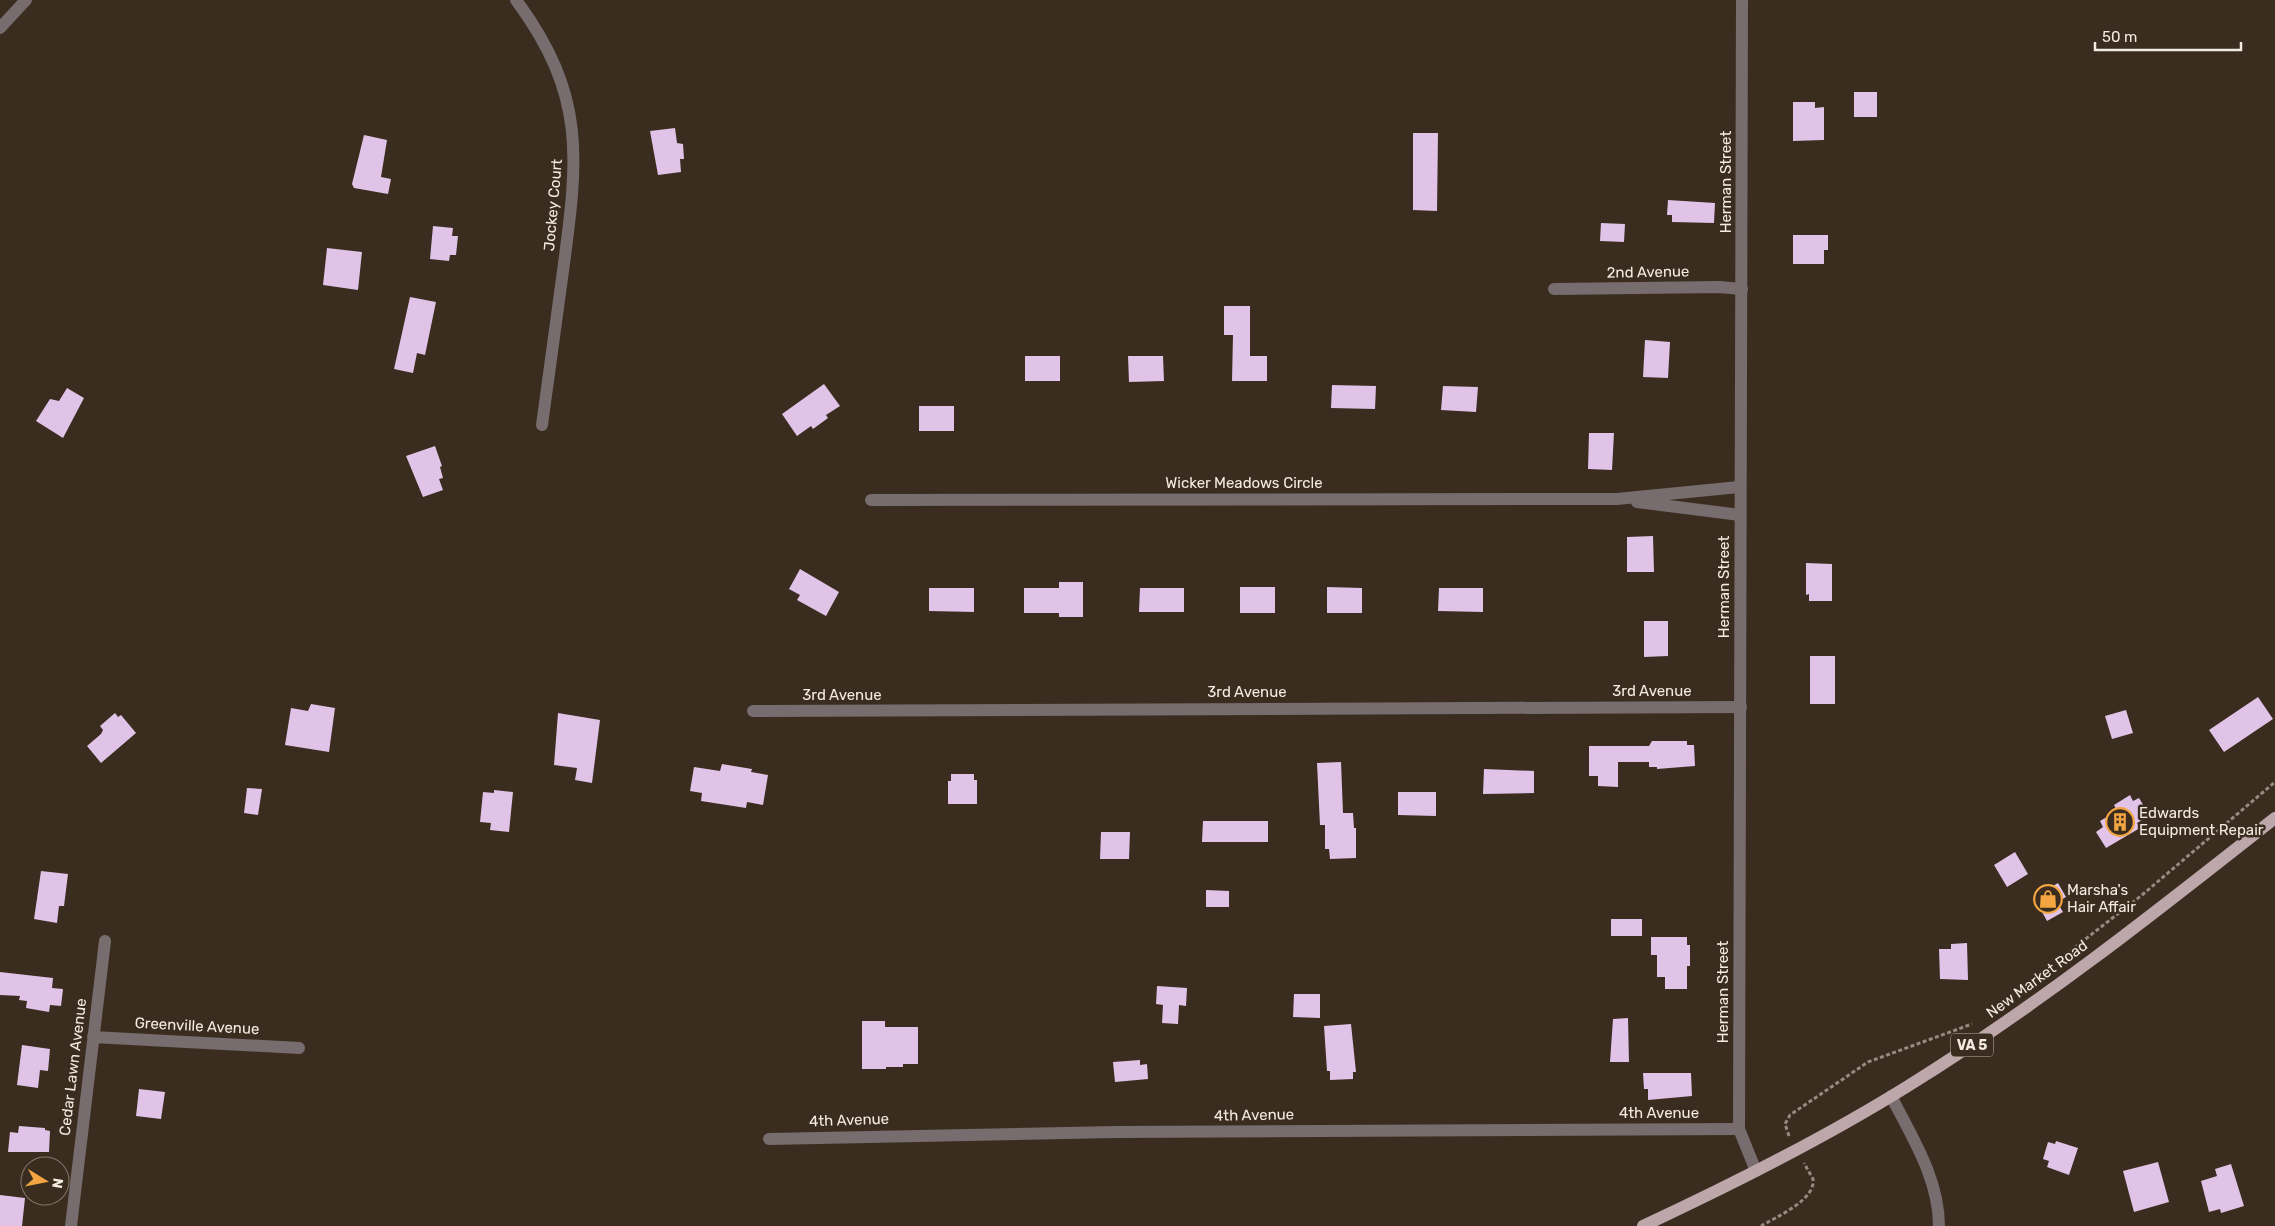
<svg xmlns="http://www.w3.org/2000/svg" width="2275" height="1226" font-family="Rubik,sans-serif">
<style>
.building{fill:#e1c3e8}
.lines{fill:none;stroke-linecap:round;stroke-linejoin:round}
.path{stroke:#968b7f;stroke-width:3;stroke-dasharray:4 2.5;stroke-linecap:butt}
.minor{stroke:#776c6e;stroke-width:12}
.tertiary{stroke:#776c6e;stroke-width:12}
.primary{stroke:#bda7ab;stroke-width:12}
.labels{text-anchor:middle;stroke-width:5;stroke-linejoin:round;paint-order:stroke}
.shield{fill:#3a2d1f;stroke:#bcb2a7;stroke-width:1}
.shield-label{font-size:14px;font-weight:bold;fill:#f3ebe1}
.street-label{font-size:15px;fill:#f3ebe1;stroke:#3a2d1f}
.poi-label{font-size:15px;fill:#f3ebe1;stroke:#3a2d1f;text-anchor:start}
</style>
<rect width="100%" height="100%" fill="#3a2d1f"/>
<!-- building -->
<path class="building" d="M1854,92H1877V117H1854Z
M1793,102H1815V108L1824,107V140L1793,141Z
M675,128L677,143L683,144L684,159H680L681,172L658,175L650,131Z
M1413,133H1438L1437,211L1413,210Z
M364,135L387,140L381,177L391,179L388,194L354,188L352,184Z
M1668,200L1715,203L1714,223L1672,222V215H1667Z
M1601,223L1625,224L1624,242L1600,241Z
M433,226L453,228L452,236H458L456,255H450L449,261L430,259Z
M1793,235H1828V250H1824V264H1793Z
M327,248L362,252L358,290L323,285Z
M410,297L436,302L425,355L417,353L413,373L394,369Z
M1224,306H1250V356H1267V381H1232L1233,335H1224Z
M1645,340L1670,342L1668,378L1643,377Z
M1025,356H1060V381H1025Z
M1128,356H1163L1164,381L1129,382Z
M824,384L840,406L826,415L828,418L813,429L811,426L797,436L782,414Z
M1332,385L1376,386L1375,409L1331,408Z
M1443,386L1478,387L1476,412L1441,410Z
M67,388L84,398L63,438L36,421L50,399L59,401Z
M919,406H954V431H919Z
M1589,433H1614L1612,470L1588,469Z
M435,446L442,466L440,467L443,478L439,479L443,490L423,497L406,456Z
M1653,536L1654,572H1627V537Z
M1806,563L1832,564V601H1809V594L1806,595Z
M800,569L839,592L826,616L797,600L800,595L789,589Z
M1059,582H1083V617H1059V613H1024V588H1059Z
M1240,587H1275V613H1240Z
M1327,587L1362,588V613H1327Z
M929,588H974V612L929,611Z
M1140,588H1184V612H1139Z
M1439,588H1483V612L1438,611Z
M1644,621H1668V656L1644,657Z
M1810,656H1835V704H1810Z
M2258,697L2273,719L2224,752L2209,730Z
M311,704L335,708L329,752L285,745L291,708L308,711Z
M2126,710L2133,733L2112,739L2105,716Z
M115,713L118,717L121,715L136,733L101,763L87,746L101,734L103,730L100,726Z
M558,713L600,720L592,783L575,780L577,768L554,765Z
M1652,741H1687V745H1694L1695,766L1657,769V767H1649V762H1618V787L1598,786V776H1589V746H1649Z
M1341,762L1343,813H1353L1354,828H1356V858L1330,859L1329,849H1325V825H1320L1317,763Z
M722,764L752,769L751,772L768,775L763,805L747,802L746,808L701,801L702,793L690,791L694,767L720,771Z
M1484,769L1534,771V793L1483,794Z
M951,774H974V780H977V804H948V781H951Z
M247,788L262,789L258,815L244,813Z
M494,790L513,792L509,832L490,830L491,823L480,822L483,792L494,793Z
M1398,792H1436V816L1398,815Z
M2130,795L2133,801L2139,798L2150,816L2137,823L2140,828L2106,848L2096,832L2103,827L2100,821L2117,811L2114,805Z
M1203,821H1268V842H1202Z
M1101,832H1130L1129,859H1100Z
M2015,852L2028,874L2007,887L1994,865Z
M41,871L68,874L64,906H59L57,923L34,919Z
M2058,883L2066,897L2057,902L2063,912L2047,921L2034,897Z
M1206,890L1229,891V907H1206Z
M1611,919H1642V936H1611Z
M1651,937H1687V945H1690V966H1687V989H1665V977H1657V955H1651Z
M1967,943L1968,980L1940,979L1939,949H1951V944Z
M0,972L53,978L52,988L63,989L61,1006L50,1005L49,1012L26,1008L27,1001L19,1000L20,996L0,995Z
M1157,986L1187,988L1186,1006L1179,1005L1178,1024L1162,1023L1163,1005L1156,1004Z
M1294,994H1320V1018L1293,1017Z
M1628,1018L1629,1062H1610L1613,1019Z
M862,1021H885V1027H918V1064H903V1067H886V1069H862Z
M1351,1024L1356,1072H1353V1079L1330,1080V1071H1327L1324,1026Z
M22,1045L50,1049L48,1071L40,1070L38,1088L17,1085Z
M1140,1060V1065L1147,1064L1148,1079L1115,1082L1113,1062Z
M1643,1073H1691L1692,1096L1648,1100V1089H1644Z
M139,1089L165,1092L161,1119L136,1116Z
M19,1126L45,1128V1130L50,1131L49,1152H8L10,1132L18,1133Z
M2056,1141L2078,1148L2069,1175L2047,1167L2049,1161L2043,1159L2048,1142L2055,1144Z
M2158,1162L2169,1202L2134,1212L2123,1171Z
M2231,1164L2244,1206L2221,1213L2220,1209L2209,1212L2201,1181L2217,1176L2215,1169Z
M0,1195L25,1198L22,1226H0Z"/>
<g class="lines">
<!-- path -->
<path class="path" d="M2024,987L2142,895L2275,782
M1789,1136L1785,1124L1790,1115L1868,1062L1972,1024
M1761,1226C1776,1217 1816,1200 1813,1179L1804,1163"/>
<!-- minor -->
<path class="minor" d="M516,0C587,96 578,159 563,271C556,322 549,374 542,425
M0,28L26,0
M1554,289L1719,287L1742,289
M871,500L1617,499L1739,487
M1637,502L1740,515
M753,711L1741,707
M93,1037L299,1048
M769,1139L1115,1132L1739,1129
M71,1226L105,941"/>
<!-- tertiary -->
<path class="tertiary" d="M1742,0L1739,1129L1756,1171
M1891,1096C1912,1137 1939,1179 1939,1226"/>
<!-- primary -->
<path class="primary" d="M1643,1226C1733,1184 1823,1139 1908,1086C2037,1006 2156,912 2275,818"/>
</g>
<!-- icons -->
<defs>
<symbol id="building-ring" viewBox="-11 -11 22 22"><circle r="9.5" fill="#3a2d1f" stroke="#f2a541" stroke-width="1.5"/><path d="M-4-6H4V6H1V3H-1V6H-4ZM-2.5-4.3h1.7v1.8h-1.7ZM.8-4.3h1.7v1.8H.8ZM-2.5-1h1.7V.8h-1.7ZM.8-1h1.7V.8H.8Z" fill="#f2a541"/></symbol>
<symbol id="shop-ring" viewBox="-11 -11 22 22"><circle r="9.5" fill="#3a2d1f" stroke="#f2a541" stroke-width="1.5"/><path d="M-5-2.5h2.3a2.7 3.5 0 0 1 5.4 0H5L5.5 6h-11ZM-1.5-2.5h3a1.5 2.3 0 0 0-3 0Z" fill="#f2a541"/></symbol>
</defs>
<g fill-rule="evenodd">
<use href="#building-ring" x="2104" y="806" width="32" height="32"/>
<use href="#shop-ring" x="2032" y="883" width="32" height="32"/>
</g>
<g class="labels">
<!-- shield labels -->
<rect class="shield" x="1951" y="1033.5" width="42" height="23" rx="4"/>
<g class="shield-label">
<text x="1972" y="1050">VA 5</text>
</g>
<!-- street labels -->
<g class="street-label">
<text transform="translate(1726 182) rotate(-90)" y="5">Herman Street</text>
<text transform="translate(553 205) rotate(-85)" y="5">Jockey Court</text>
<text transform="translate(1648 272) rotate(-1)" y="5">2nd Avenue</text>
<text x="1244" y="488">Wicker Meadows Circle</text>
<text transform="translate(1724 587) rotate(-90)" y="5">Herman Street</text>
<text x="1652" y="696">3rd Avenue</text>
<text x="1247" y="697">3rd Avenue</text>
<text x="842" y="700">3rd Avenue</text>
<text transform="translate(2037 979) rotate(-36)" y="5">New Market Road</text>
<text transform="translate(1723 992) rotate(-90)" y="5">Herman Street</text>
<text transform="translate(197 1026) rotate(3)" y="5">Greenville Avenue</text>
<text transform="translate(73 1067) rotate(-83)" y="5">Cedar Lawn Avenue</text>
<text x="1659" y="1118">4th Avenue</text>
<text transform="translate(1254 1115) rotate(-1)" y="5">4th Avenue</text>
<text transform="translate(849 1120) rotate(-2)" y="5">4th Avenue</text>
</g>
<!-- poi labels -->
<g class="poi-label">
<text x="2139" y="818">Edwards<tspan x="2139" dy="17">Equipment Repair</tspan></text>
<text x="2067" y="895">Marsha's<tspan x="2067" dy="17">Hair Affair</tspan></text>
</g>
</g>
<!-- north arrow -->
<g transform="translate(45 1181) rotate(100)"><circle r="24" fill="#3a2d1f" stroke="#84796d"/>
<path d="M0-4L9 19L0 12L-9 19Z" fill="#f2a541"/>
<text y="-8" font-size="14" font-weight="bold" text-anchor="middle" fill="#f3ebe1">N</text>
</g>
<!-- scale -->
<path d="M2095 42v8h146v-8" fill="none" stroke="#f3ebe1" stroke-width="2.5"/>
<text x="2102" y="42" font-size="15" fill="#f3ebe1" stroke="#3a2d1f" stroke-width="4" paint-order="stroke">50 m</text>
</svg>
